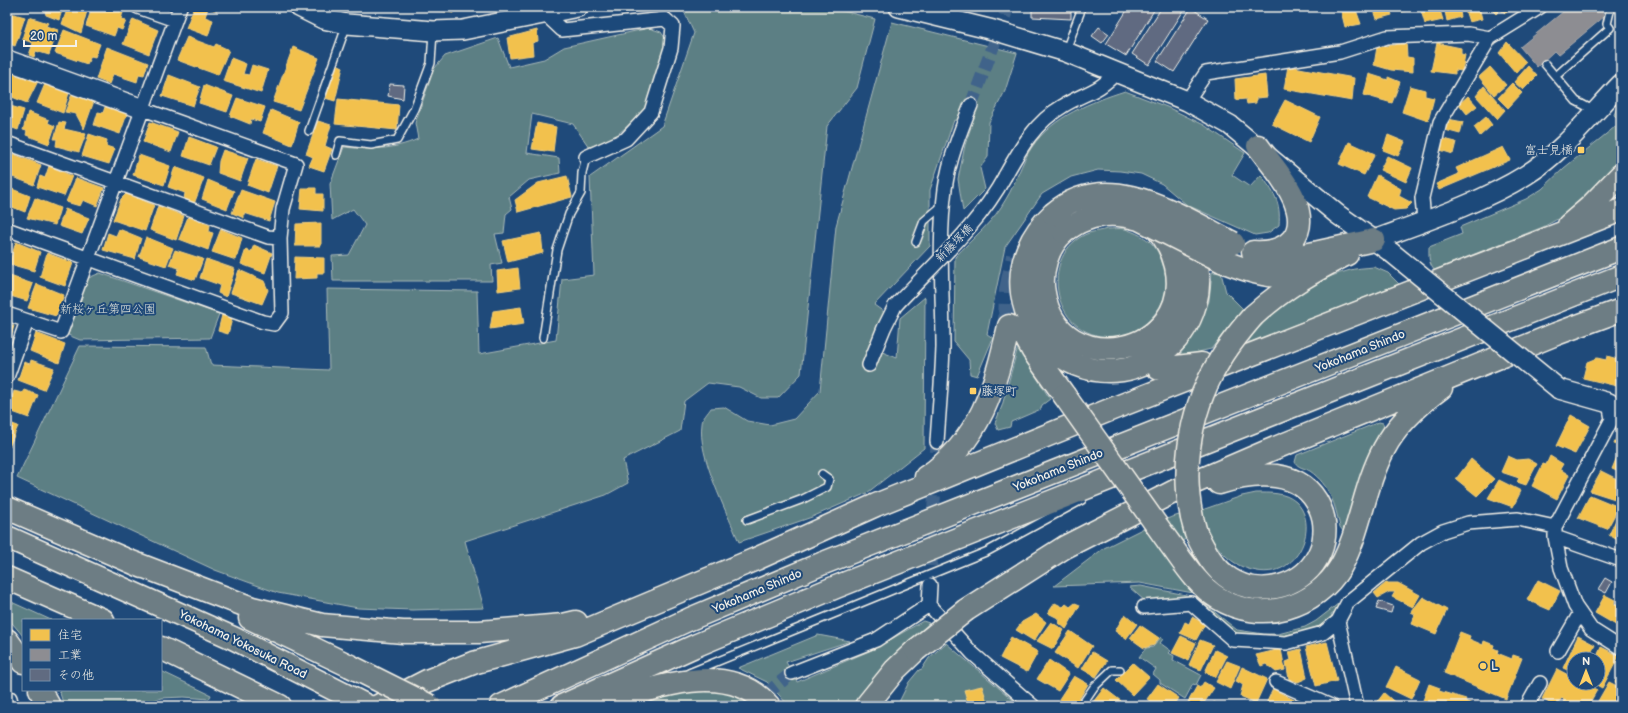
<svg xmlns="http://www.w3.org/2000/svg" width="1628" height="713" font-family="'Balsamiq Sans','Klee One',sans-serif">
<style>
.green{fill:#5c7f84;stroke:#a8b8b6}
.homes{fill:#f2c14e;stroke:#f3cf7c}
.industry{fill:#8d8d92;stroke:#acabac}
.building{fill:#606b81;stroke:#f4f1e8}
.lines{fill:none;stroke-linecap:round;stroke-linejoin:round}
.street-tunnel{stroke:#3f638a;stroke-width:13;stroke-dasharray:13 6;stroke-linecap:butt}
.highway-tunnel{stroke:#3f638a;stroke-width:22;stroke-dasharray:22 11;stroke-linecap:butt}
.lane-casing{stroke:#f4f1e8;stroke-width:10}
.street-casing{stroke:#f4f1e8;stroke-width:16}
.secondary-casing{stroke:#f4f1e8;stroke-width:22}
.highway-casing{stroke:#f4f1e8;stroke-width:25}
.lane{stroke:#1f4a7a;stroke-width:7}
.street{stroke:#1f4a7a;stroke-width:13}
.secondary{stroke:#1f4a7a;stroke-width:19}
.highway{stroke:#6d7d84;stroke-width:22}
.street-bridge-casing{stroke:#f4f1e8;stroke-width:16;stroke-linecap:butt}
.secondary-bridge-casing{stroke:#f4f1e8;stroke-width:22;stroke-linecap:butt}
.highway-bridge-casing{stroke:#f4f1e8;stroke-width:25;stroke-linecap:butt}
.street-bridge{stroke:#1f4a7a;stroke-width:13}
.secondary-bridge{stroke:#1f4a7a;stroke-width:19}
.highway-bridge{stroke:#6d7d84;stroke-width:22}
.poi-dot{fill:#ffd166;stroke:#1f4a7a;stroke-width:1.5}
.labels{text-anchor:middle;stroke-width:4;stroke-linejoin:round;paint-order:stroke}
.poi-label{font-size:12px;fill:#f4f1e8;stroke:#1f4a7a;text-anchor:start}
.street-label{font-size:12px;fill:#f4f1e8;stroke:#1f4a7a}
.park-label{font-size:12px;fill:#dde0d9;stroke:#1f4a7a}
</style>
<rect width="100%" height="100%" fill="#1f4a7a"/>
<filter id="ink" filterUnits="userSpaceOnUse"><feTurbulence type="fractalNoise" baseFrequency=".025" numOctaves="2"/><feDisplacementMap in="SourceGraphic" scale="8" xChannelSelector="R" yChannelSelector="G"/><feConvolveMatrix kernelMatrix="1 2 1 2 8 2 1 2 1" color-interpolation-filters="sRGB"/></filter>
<g filter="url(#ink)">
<!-- green -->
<path class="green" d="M682,7H827L875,19L857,88L827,126L801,374L778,398H761L739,387L708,383L684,401L680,431L623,460L628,483L606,495L465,541L484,608L412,610L358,608L278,593L215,570L17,478L80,346L206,347L211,365L329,370L327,289L477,291L479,354L556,340L562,279L594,275L590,177L662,126L694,33Z
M892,22L1017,53L1005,91L989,122L988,157L980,168L985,189L963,211L958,179L965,145L971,127L954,120L930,190V246L874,305L884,312L870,347L897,358L900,318L925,297L924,448L867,493L812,517L739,542C727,512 697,455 702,424C702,418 708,413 711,408L724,407L747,421L770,425L794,419L820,391L836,226Z
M649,28L661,32L665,38V50L645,111L611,140L589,147L573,124L532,114L527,153L559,158L560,173L529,180L509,197L512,209L506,214L504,233L495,234L502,263L491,265L492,281H333L332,256L349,255L365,225L353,209L332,220L330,184L344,147C371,150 393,150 418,139L415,123L434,69L445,56L498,38L509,67L544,59L564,47Z
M1125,91L1167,107L1204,125L1245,153L1232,175L1250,187L1261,175C1274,193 1281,201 1279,225L1268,233L1255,235L1187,205L1162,184L1141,174L1120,171L1098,170L1071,177L1042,194L1005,247L987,334L993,338L977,376L970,374L969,360L954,342L955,257C973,238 994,221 1006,199C1016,183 1021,163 1032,147C1053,116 1091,102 1125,91Z
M1621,101V121L1614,115L1618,105Z
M1621,122V158L1565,215L1543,227L1434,270C1428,262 1429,256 1429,247L1462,234L1460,227L1526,199L1542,189L1564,168Z
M1107,229C1113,229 1120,228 1125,229C1134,232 1148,238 1154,246C1163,258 1170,284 1164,298C1157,316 1139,333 1120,336C1051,346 1036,252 1089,233C1095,231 1101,231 1107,229Z
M1374,267L1388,273L1399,284L1249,343V340C1273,308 1307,282 1347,271C1355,268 1365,268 1374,267Z
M1212,272L1221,273L1226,292L1243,309L1211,349L1178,357L1197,331L1209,301Z
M100,273L219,314L210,338L80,340L68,335L86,279Z
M1018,347L1050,399L1042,405L1041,409L1011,422L1010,427L998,430L995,423L1002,406Z
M1379,422L1383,423L1384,430L1346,530L1343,531L1340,527C1335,505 1330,485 1310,471C1305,468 1298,468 1295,462L1297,455Z
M1256,493C1270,493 1285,492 1296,502C1314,519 1306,551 1288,564C1280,571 1267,573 1257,571C1225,566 1209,539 1199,511L1242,496Z
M1179,515L1186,539L1178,543L1163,520Z
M1144,528L1193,593L1140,583L1054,586L1104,548Z
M1141,586L1196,597L1237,630L1264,634H1278L1305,627L1316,621L1343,600L1341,608L1331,614L1332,617L1323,625L1301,632L1271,638L1235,633L1193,598L1145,601L1129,587Z
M7,600L51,620H23V636L7,617Z
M923,621L929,623L887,664L856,706H789L767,682L738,668L818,635L850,641L786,662L797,682L874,649Z
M1161,637L1163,639L1160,643L1171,651L1169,653L1174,656L1173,660L1201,675L1196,685L1193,684L1185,699L1160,683V680L1153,674L1156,669L1139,657L1146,648L1153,647Z
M946,643L1020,706H897L909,682L919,670L922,669L929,658Z
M161,671L211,695L209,699L184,697L161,698L139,706H64L59,690H161Z
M698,688L740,696L755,706H630L667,693Z"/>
<!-- homes -->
<path class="homes" d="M34,7H63L59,20L46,15L45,11Z
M68,7H88L81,33L62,24Z
M92,7H117L124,9L121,19L126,21L122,30L117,28L114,36L86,26Z
M194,7H218L217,11L208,8L205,17L213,20L208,36L186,28Z
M431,7H455L453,13L431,9Z
M1340,7H1355L1361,24L1345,27Z
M1373,7H1389L1392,15L1377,19Z
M1401,7H1417L1402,12Z
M1420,7H1439L1443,20L1425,24Z
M1444,7H1459L1461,17L1447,21Z
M1464,7H1479L1482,19L1469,22Z
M1489,7H1510L1506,13L1500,10L1496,14Z
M7,12L25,17L15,46L7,43Z
M29,17L48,23L46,26L58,30L49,55L36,51L34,57L29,55L33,43L22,39Z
M133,19L158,30L149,54L123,44Z
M64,30L100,44L95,57L91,56L87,64L55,53Z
M537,30L538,41L532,43L533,55L510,58L507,38Z
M187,37L214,47L216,44L229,50L218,75L177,60Z
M1406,41L1407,57L1413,58V72L1391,70L1374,65L1377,47L1396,45V42Z
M1507,42L1526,62L1516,73L1499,53Z
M1437,43L1461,48V54L1465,55L1462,71L1455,70V74L1431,71Z
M107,47L148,63L144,75L139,74L137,82L113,74L109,84L96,79Z
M293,47L319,58L299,110L273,102Z
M231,58L246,64L243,74L249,75L252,65L268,70L261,93L223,81Z
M337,64L343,67L335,101L325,98Z
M1288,66L1354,78L1352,101L1284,89Z
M1528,66L1537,76L1523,90L1514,82Z
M1490,67L1506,85L1494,95L1479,77Z
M9,73L32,80L34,77L39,79L27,103L7,95V78Z
M1369,74L1388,80V77L1400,82L1392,103L1364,95Z
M169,75L200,87L193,106L162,96Z
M1265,75L1267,97L1256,98V103L1247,104L1246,99L1236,100L1235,79Z
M1512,83L1522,93L1508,108L1498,98Z
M45,84L69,93L63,113L37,103Z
M204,85L233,96L227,112L199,103Z
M1410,86L1425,90V96L1434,98L1428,121L1402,112Z
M1484,86L1505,110L1497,119L1476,96Z
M72,94L94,101L84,129L76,114L65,112Z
M1468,96L1477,106L1467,114L1459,104Z
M237,98L265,107L260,122L251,119L250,124L230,116Z
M338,99L399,105L397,130L335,124Z
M1285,100L1320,117L1309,142L1272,124Z
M7,105L24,110L18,130L7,126Z
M105,107L127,114L120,134L94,125L98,112L103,113Z
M271,110L299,122L292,145L263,133Z
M28,112L49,120L48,123L55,126L49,144L26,135L27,131L23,130Z
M1486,117L1492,125L1480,136L1474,127Z
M1448,119L1463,122L1460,134L1445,130Z
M318,121L331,125L325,146L332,149L324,171L309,166L313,157L306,154Z
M59,122L66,123L64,129L86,134L79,152L56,146L57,139H54Z
M150,122L178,132L171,152L143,142Z
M537,123L556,127L553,152L532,149Z
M89,134L107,140L106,146L115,149L109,164L82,156Z
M1388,135L1405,142L1398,156L1383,150Z
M189,137L216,147L209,165L183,156Z
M1440,138L1456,142L1453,154L1437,149Z
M1349,142L1375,154L1364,175L1339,164Z
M1503,147L1510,160L1439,190L1436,184L1459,174L1456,168Z
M223,150L248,158L240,181L218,173L219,161Z
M13,154L41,165L34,185L7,175Z
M139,155L170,166L164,185L133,175Z
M1387,156L1412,168L1406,182L1380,170Z
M256,159L277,166L268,193L247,185Z
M49,166L72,176L64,196L37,187L40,176L45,178Z
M175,167L204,178L194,204L184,199L185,193L168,187Z
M1377,175L1401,189L1399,196L1412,203L1406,209L1394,210L1367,197Z
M567,176L572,197L518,212L515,200L538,183Z
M76,178L104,188L97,206L83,200L80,206L66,202Z
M208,180L234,191L227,209L202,199Z
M7,187L30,196L25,212L7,205Z
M302,188H316V194H323V211L300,209Z
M241,190L275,202L269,221L244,213V218L232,213Z
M126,194L154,205L145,231L113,220L121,199Z
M35,198L60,208L55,225L27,218Z
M158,206L184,216L176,240L150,230Z
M65,209L89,218L82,234L59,226Z
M188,217L210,225L209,232L213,233L208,250L179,239Z
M321,223V246H295L296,224Z
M119,229L141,238L135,259L103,250L108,233L116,236Z
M221,229L242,238L236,260L212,252Z
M541,233L543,253L508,262L503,241Z
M146,237L173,248L166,266L139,257Z
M16,242L40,252L34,271L9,264Z
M254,245L272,253L265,273L241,264L246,249L251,252Z
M175,250L203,259L195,280L177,274L179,268L169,265Z
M47,253L73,263L65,286L40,277Z
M295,257L324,258V273H317V278L294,279Z
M206,259L235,269L226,297L218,293L220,285L200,278Z
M518,268L520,288L498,291L497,271Z
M239,270L264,281L268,290L262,304L231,293Z
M7,275L33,284L27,301L7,295Z
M37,284L64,295L56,316L28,308Z
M521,307L524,324L490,329L493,311Z
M222,315L232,319L228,334L218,331Z
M7,324L14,326L7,348Z
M36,333L65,344L59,363L30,351Z
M1607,356L1621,360V387L1583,378L1587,362L1597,358L1606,360Z
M31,360L54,368L44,390L18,380L24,362L30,364Z
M24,390L38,395L29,418L7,410L14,391L22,393Z
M1571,415L1590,426L1575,454L1556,446Z
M7,422L18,426L7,452Z
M1620,426H1621V447L1614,444Z
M1619,452L1621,453V473L1612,469Z
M1508,456L1517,460L1528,459L1537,464L1526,485L1517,482L1519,478L1501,472Z
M1550,456L1563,464L1560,469L1569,475L1557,499L1532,486L1543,464L1546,465Z
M1471,459L1494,479L1477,496L1456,479Z
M1601,471L1621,481V501L1590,491Z
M1499,480L1521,491L1513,507L1488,498Z
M1590,495L1619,507L1607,529L1578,518Z
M1621,509V542L1609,535Z
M1538,580L1560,591L1550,610L1527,600Z
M1386,583H1398L1420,595L1413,607L1392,597L1395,592H1389L1378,598L1374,593Z
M1605,595L1615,600L1614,604L1621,607V628L1595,613Z
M1423,597L1447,610L1436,634L1412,624L1415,614L1411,612Z
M1055,603L1063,607L1066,604L1070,607L1075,603L1080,605L1066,629L1059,623L1060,619L1048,613Z
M1036,614L1046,622L1034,641L1016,630L1022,622Z
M1125,614L1137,624L1126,639L1115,631Z
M1192,617L1205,624L1196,640L1180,633L1185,622L1189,624Z
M1051,622L1064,630L1053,649L1037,641Z
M1140,625L1159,638L1154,645L1144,648L1130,638Z
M1070,631L1092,646L1078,668L1055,653Z
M1460,632L1470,636L1469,639L1483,645L1484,641L1494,645L1493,648L1498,650L1497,653L1512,659L1513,655L1522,658L1506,699L1444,673Z
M1181,636L1196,643L1188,660L1172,653Z
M1578,636L1595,645L1588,659H1574V673L1563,668Z
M1011,637L1038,652L1027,672L1000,658Z
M1200,640L1213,645L1201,670L1189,665Z
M1327,642L1337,681L1316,686L1306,647Z
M1601,647L1619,656L1602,688L1593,683H1598V659H1596Z
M1281,649L1285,670L1276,672L1266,664L1261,666L1256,655Z
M1301,649L1307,678L1298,682L1289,679L1286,662L1291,660L1289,652Z
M1215,650L1227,656L1216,677L1205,672Z
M1092,652L1107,661L1096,677L1082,669Z
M1049,660L1069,674L1058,691L1037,679Z
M1227,661L1240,666L1230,689L1216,682Z
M1133,663L1149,677L1132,695L1116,680Z
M1242,667L1267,679L1256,703L1240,696L1243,685L1236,681Z
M1396,667L1420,679L1411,699L1386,687Z
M1557,669L1574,678V683H1584L1597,690L1588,706H1562L1564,700L1562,698L1555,706L1542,699Z
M1621,673V685L1615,682Z
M1074,676L1088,684L1075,706H1069L1059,699Z
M1204,682L1214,688L1202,706H1194L1188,702L1197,686L1200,688Z
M1609,682L1621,688L1613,706H1608L1598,701Z
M1158,684L1179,698L1174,706H1157L1147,699Z
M1429,684L1440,688L1439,691L1466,699L1465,701L1472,704L1471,706H1421Z
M982,686L987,702L969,706L964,690Z
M1104,688L1121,701L1117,706H1090Z
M1273,689L1298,702L1297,706H1265Z
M1384,693L1399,706H1374Z
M1214,702L1220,706H1212Z"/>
<!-- industry -->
<path class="industry" d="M1569,7H1598L1605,16L1558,55L1554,51L1537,67L1520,47Z"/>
<!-- building -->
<path class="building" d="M1032,7H1071V19L1032,17Z
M1129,7H1156L1126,56L1106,44Z
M1162,7H1186L1149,65L1132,54Z
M1191,8L1208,19L1174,72L1157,61Z
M1099,27L1109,34L1102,43L1092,36Z
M390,84L404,85L403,99L388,96Z
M1605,578L1612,582L1606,593L1598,589Z
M1379,601L1393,606L1391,613L1376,609Z"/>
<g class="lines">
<!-- street-tunnel -->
<path class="street-tunnel" d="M971,105L1008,7
M930,585L937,442
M751,706L792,673"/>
<!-- highway-tunnel -->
<path class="highway-tunnel" d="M1009,326L1010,290L1017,256"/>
<defs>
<path id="lane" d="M1066,50L1080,13V7
M1545,64L1576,101L1595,111
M1556,76L1610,28L1607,24L1611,7
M309,131L347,24
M336,155L340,141L371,145L397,140L414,109L431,63L433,32
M916,242L924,221L943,205
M543,338L557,250L569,214L581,193L582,173L586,157
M747,520L803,499L827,487L829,479L822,474
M689,673L988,551L1082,500
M1081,706L1094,687L1112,670H1120"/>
<path id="street" d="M138,7L175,20
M545,14L562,30L665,19L673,26L671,48L651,112L626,139L586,157
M1187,101L1206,73L1340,52L1387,37L1468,34L1490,38
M7,143L268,237L280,238
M1005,176C1020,149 1035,122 1063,106C1084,93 1099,92 1117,72
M1424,221L1422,198L1440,122L1490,38L1540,7
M7,229L263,322L274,324L282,313L280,238L283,209L296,164L143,109
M7,314L61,332L180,7
M869,365L884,328L895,306
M7,377L27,321
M1621,405L1609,403L1612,419L1555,527V537L1561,568L1575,606L1591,629L1621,648
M937,442C939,410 942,379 943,347C943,295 938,242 945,189C949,160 960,132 971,105
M1555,537L1621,560
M930,585L929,605L972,653L1033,706
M1144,607L1191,603L1233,640L1286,643L1323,633L1338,621L1348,602L1421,543L1443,531L1468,523L1518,519L1555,527
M1338,621L1357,706
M1558,651L1580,613
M792,673L876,640L929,605
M1276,682L1331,706
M7,697L10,698L12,706
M1527,706L1540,683"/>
<path id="secondary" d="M299,7L323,19L347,24L433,31L463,30L578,7
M899,7L993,30L1066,52L1187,101L1230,125L1337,214L1392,253
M7,60L143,109
M1374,240C1423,222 1483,202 1526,175C1563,152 1591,115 1621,84
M1559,389L1609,403"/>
<path id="highway" d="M1053,214C1031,234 1018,262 1022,293C1024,310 1031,325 1042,339C1110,419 1238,336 1186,233
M1569,225L1590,207L1621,175
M1064,232C1047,247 1040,272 1044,293C1058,383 1195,356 1176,266C1172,249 1164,234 1150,223
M1253,252C1288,254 1309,235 1294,199C1286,180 1270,163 1258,146
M1270,256L1296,257L1374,240
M1222,261C1250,272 1275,280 1305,275
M1253,316C1283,289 1311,272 1347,254
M1021,329L1033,351L1064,395
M1159,369L1202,364
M926,477C981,441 995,386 1009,326
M7,508L143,567
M1196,533C1204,550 1214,569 1230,579C1261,599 1306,586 1320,552C1326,538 1326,521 1320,508C1302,467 1254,472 1219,483
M7,537L233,638L367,706
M1170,544C1184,563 1198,586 1218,598C1261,625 1316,608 1341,566C1361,529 1364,486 1384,449C1397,424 1418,405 1441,388
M129,561L252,608L322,625L403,632H479L563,625L576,622
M7,578L103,620
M966,610L1065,547L1177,490L1268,451L1556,334L1621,310
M250,618L350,666
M7,640L23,662
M161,648L280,706
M40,690L49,706
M378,706L427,681L473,663L575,635L756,559L876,505L1112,409L1621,210
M501,706L690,619L821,564L1621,248
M562,706L697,645L836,587L1621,276
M601,706C651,688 727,658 769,706
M866,706L895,670L916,650"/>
</defs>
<!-- lane casing -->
<use href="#lane" class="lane-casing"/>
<!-- street casing -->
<use href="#street" class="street-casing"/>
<!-- secondary casing -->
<use href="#secondary" class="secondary-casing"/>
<!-- highway casing -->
<use href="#highway" class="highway-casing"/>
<!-- lane -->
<use href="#lane" class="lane"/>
<!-- street -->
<use href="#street" class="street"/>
<!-- secondary -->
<use href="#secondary" class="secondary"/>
<!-- highway -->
<use href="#highway" class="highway"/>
<defs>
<path id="street-bridge" d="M895,306C933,265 979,225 1005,176"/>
<path id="secondary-bridge" d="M1392,253L1559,389"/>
<path id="highway-bridge" d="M1053,214C1108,166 1180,216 1233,243
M1064,232C1086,214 1113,211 1139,219L1222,261
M1064,395L1170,544
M1196,533C1179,478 1188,414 1217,365C1227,347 1240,331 1253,316
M916,650L966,610
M350,666L430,706"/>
</defs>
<!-- street-bridge casing -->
<use href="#street-bridge" class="street-bridge-casing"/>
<!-- secondary-bridge casing -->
<use href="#secondary-bridge" class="secondary-bridge-casing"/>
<!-- highway-bridge casing -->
<use href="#highway-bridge" class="highway-bridge-casing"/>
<!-- street-bridge -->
<use href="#street-bridge" class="street-bridge"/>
<!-- secondary-bridge -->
<use href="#secondary-bridge" class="secondary-bridge"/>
<!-- highway-bridge -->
<use href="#highway-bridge" class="highway-bridge"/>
</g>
</g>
<!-- markers -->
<g class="poi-dot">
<rect x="1577" y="146" width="8" height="8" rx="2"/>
<rect x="969" y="387" width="8" height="8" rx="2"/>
<circle cx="1483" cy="666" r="4"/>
</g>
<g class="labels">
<!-- poi labels -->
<g class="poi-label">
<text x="1573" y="154" text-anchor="end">富士見橋</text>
<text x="981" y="395">藤塚町</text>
<text x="1491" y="670">L</text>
</g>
<!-- street labels -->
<g class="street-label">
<text transform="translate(954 243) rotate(-46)" y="4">新藤塚橋</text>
<text transform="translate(1360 351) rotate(-22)" y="4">Yokohama Shindo</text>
<text transform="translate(1058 470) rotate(-22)" y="4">Yokohama Shindo</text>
<text transform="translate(757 591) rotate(-23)" y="4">Yokohama Shindo</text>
<text transform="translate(243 644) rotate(26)" y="4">Yokohama Yokosuka Road</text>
</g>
<!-- park labels -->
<g class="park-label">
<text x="108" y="313">新桜ヶ丘第四公園</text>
</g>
</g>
<!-- margin -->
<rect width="1628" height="713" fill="none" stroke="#1f4a7a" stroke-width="24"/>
<rect x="12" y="12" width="1604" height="689" fill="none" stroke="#f4f1e8" stroke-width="1.5" filter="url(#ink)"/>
<!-- legend -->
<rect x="22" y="619" width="140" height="72" fill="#1f4a7a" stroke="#748da6"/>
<rect x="30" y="629" width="20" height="12" fill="#f2c14e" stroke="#748da6"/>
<text x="58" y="639" font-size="12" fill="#f4f1e8">住宅</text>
<rect x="30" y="649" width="20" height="12" fill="#8d8d92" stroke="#748da6"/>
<text x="58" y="659" font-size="12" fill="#f4f1e8">工業</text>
<rect x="30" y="669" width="20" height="12" fill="#606b81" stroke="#748da6"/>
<text x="58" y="679" font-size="12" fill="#f4f1e8">その他</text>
<!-- north arrow -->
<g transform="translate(1586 671)"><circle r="19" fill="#1f4a7a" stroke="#748da6"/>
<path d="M0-3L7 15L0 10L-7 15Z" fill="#ffd166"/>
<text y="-6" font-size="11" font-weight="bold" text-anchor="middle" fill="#f4f1e8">N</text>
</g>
<!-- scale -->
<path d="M24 40v6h52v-6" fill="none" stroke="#f4f1e8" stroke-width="2"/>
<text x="30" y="40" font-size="12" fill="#f4f1e8" stroke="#1f4a7a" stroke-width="3" paint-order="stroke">20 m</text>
</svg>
